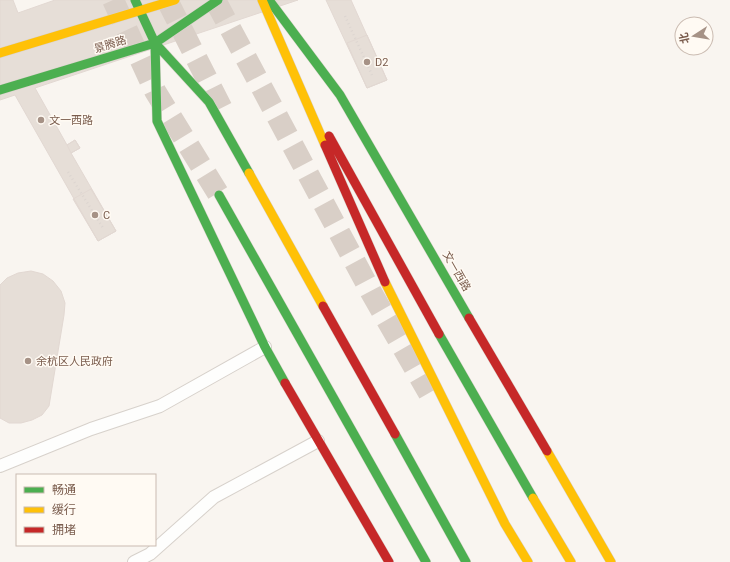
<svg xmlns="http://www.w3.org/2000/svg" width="730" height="562" font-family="Roboto,'Noto Sans SC',sans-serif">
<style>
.building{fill:#e6ded7;stroke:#e2d8d2}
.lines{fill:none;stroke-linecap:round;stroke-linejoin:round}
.highway-tunnel{stroke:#d9cfc7;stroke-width:22;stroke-dasharray:22 11;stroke-linecap:butt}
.lane-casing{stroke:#d7d1cb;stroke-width:14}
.fast-casing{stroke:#d9d2cb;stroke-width:10}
.slow-casing{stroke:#d9d2cb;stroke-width:10}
.jam-casing{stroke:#d9d2cb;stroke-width:10}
.path{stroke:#dcd5d0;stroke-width:2.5;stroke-dasharray:1 3;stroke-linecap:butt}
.lane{stroke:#fefefd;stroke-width:12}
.fast{stroke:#4caf50;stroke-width:9}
.slow{stroke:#ffc107;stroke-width:9}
.jam{stroke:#c62828;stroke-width:9}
.poi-dot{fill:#a69286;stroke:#fffaf3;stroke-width:1.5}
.labels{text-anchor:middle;stroke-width:3;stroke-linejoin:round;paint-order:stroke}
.street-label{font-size:11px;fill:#7a5c4d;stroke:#fffaf3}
.poi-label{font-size:11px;fill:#7a5c4d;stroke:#fffaf3;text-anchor:start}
</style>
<rect width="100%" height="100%" fill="#f9f5f0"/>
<!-- building -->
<path class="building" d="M0,0H13L18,13L55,0H298L35,88L67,145L75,140L80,148L71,153L116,231L98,241L15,95L0,100Z
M326,0H351L387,80L367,88Z
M367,35L387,80L367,88L347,43Z
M75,140L80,148L71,153L67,145Z
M91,189L116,231L98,241L73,199Z
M31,271L43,274L53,281L61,291L65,303L64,315L49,406L42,415L32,420L21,423H9L0,418V285L7,278L18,273Z"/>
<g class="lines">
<!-- highway-tunnel -->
<path class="highway-tunnel" d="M113,0L155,91L219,195
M167,0L224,113
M215,0L371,292L429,393"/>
<defs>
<path id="lane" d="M0,466L91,429L160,406L265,347
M134,562L150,554L214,497L318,441"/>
<path id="fast" d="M135,0L155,43L209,102L249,173
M269,0L340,95L469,318
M155,43L157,121L265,347L285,383
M0,90L155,43L218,0
M219,195L426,562
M439,334L533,498
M395,434L466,562"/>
<path id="slow" d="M262,0L325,145
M0,53L175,0
M249,173L323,306
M385,282L505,524L528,562
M547,451L611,562
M533,498L571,562"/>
<path id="jam" d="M329,136L439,334
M325,145L385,282
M323,306L395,434
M469,318L547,451
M285,383L389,562"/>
</defs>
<!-- lane casing -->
<use href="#lane" class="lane-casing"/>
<!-- fast casing -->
<use href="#fast" class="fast-casing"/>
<!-- slow casing -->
<use href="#slow" class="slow-casing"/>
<!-- jam casing -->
<use href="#jam" class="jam-casing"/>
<!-- path -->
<path class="path" d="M345,16L372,75
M68,172L103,228"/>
<!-- lane -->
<use href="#lane" class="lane"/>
<!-- fast -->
<use href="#fast" class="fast"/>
<!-- slow -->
<use href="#slow" class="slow"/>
<!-- jam -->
<use href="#jam" class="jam"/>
</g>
<!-- markers -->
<g class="poi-dot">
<circle cx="367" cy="62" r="4"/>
<circle cx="41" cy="120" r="4"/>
<circle cx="95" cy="215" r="4"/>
<circle cx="28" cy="361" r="4"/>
</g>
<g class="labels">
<!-- street labels -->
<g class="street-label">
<text transform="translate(110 44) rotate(-17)" y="4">景腾路</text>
<text transform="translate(457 271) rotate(60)" y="4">文一西路</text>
</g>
<!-- poi labels -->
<g class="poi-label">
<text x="375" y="66">D2</text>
<text x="49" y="124">文一西路</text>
<text x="103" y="219">C</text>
<text x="36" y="365">余杭区人民政府</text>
</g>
</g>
<!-- legend -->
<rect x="16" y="474" width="140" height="72" fill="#fffaf3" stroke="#cabbb1"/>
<rect x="24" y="487" width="20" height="6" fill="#4caf50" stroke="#cabbb1"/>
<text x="52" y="494" font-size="12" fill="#7a5c4d">畅通</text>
<rect x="24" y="507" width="20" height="6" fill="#ffc107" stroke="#cabbb1"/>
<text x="52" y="514" font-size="12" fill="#7a5c4d">缓行</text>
<rect x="24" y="527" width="20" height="6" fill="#c62828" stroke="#cabbb1"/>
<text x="52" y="534" font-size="12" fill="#7a5c4d">拥堵</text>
<!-- north arrow -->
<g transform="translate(694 36) rotate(258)"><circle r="19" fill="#fffaf3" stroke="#cabbb1"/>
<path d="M0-3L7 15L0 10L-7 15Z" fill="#a69286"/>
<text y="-6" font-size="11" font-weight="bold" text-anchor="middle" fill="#7a5c4d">北</text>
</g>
</svg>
